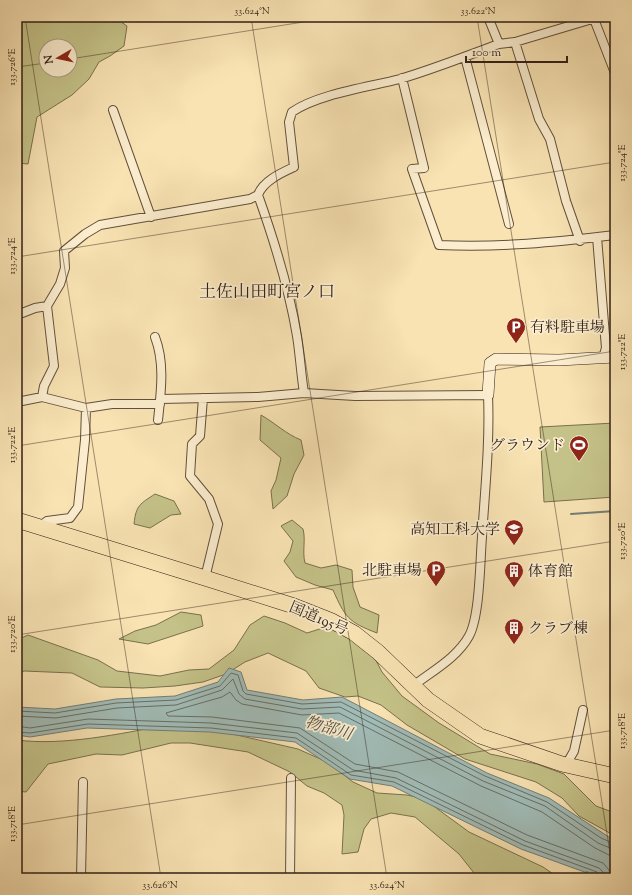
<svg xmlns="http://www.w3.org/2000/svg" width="632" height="895" font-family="'Sorts Mill Goudy','Noto Serif JP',serif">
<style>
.green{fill:#c4c288;stroke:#7a704e;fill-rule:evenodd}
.water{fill:#a1bcb7;stroke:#747d76}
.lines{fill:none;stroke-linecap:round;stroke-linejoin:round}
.shore{stroke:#686e66;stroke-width:1}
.stream{stroke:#747d76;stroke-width:2}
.street-casing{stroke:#62503c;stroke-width:10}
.secondary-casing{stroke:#301f15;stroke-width:12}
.highway-casing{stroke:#301f15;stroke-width:16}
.street{stroke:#fbedce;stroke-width:8}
.secondary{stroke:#fbedce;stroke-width:11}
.highway{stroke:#f9e3b3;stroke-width:15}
.ticks{fill:none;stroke:#301f15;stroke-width:1;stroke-opacity:0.45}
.labels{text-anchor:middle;stroke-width:3.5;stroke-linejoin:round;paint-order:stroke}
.poi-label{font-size:15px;fill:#301f15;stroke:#fbedce;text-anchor:start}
.street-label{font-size:15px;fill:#301f15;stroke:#fbedce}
.water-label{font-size:16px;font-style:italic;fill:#524e46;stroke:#fbedce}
.quarter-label{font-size:17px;fill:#301f15;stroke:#fbedce}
.neatline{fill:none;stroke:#301f15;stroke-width:1.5}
.ticks-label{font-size:10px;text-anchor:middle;fill:#301f15}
</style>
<rect width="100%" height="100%" fill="#f9e3b3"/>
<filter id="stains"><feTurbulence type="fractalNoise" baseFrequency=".005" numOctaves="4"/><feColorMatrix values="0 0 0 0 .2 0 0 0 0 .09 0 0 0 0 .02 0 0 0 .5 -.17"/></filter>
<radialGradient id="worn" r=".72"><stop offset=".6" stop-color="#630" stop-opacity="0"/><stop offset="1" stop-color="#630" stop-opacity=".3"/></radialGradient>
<!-- green -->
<path class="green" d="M17,17H114L127,26L124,46L110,56L99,62L89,79L72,95L37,117L28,164L17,163ZM46,46H70V70H46Z
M261,415C275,423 286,434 301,440L304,455L294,474L287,496L273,509L271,491L276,480L281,458L260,440Z
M615,423V497L544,502L540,427Z
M155,494L174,501L181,514L171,515L150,528L134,524C136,505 140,504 155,494Z
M292,520L303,529C306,540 302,551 305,563L321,568L336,565L352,570L353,587L360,607L379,615L377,633C348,622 345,617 333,590L315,585L296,577L284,561L290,552L293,541L281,526Z
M181,612L201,615L203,626L148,644L119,639L135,631L156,625Z
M264,616L285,623L307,633L329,626L370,649L382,672L402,696L439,723L490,754L537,764L564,774L596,806L615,813V836L579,816L562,798L536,782L465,759L407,725L381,705L358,696L345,697L319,688L306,671L268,653L245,662L226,674L203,682L175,686L143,688L100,687L72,673L24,671L17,675V640L28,635L98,660L117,671L160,676L189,670L209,669L234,650L250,625Z
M166,725L228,733L298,749L327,762L353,782L377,793L407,795L424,799L469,832L543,867L559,878H478L459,854L415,817L391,813L371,819L364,829L358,852L342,854L344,815L342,805L324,793L307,786L290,772L248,752L190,743H171L122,755L96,754L48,764L26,792L17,791V740C63,746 120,734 166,725Z"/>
<!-- water -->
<path class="water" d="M229,668L241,672L247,690L303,700L342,697L487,773L549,798L615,841V878H601L521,849L392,786L350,779L295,742L210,732L87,728L30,737L17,735V707L55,709L116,699L175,696L218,682Z"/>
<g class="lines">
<!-- shore -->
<path class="shore" d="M17,711L55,713L116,703L176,700L220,686L231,673L238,675L243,691L246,694L302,704L341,702L485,776L547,802L601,838L615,844
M17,716L56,718L117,708L176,705L222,690L233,679L239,694L245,699L302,709L340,707L483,781L545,806L598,843L615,850
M17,726L30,728L88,719L211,723L297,733L353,770L396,778L525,841L599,868L603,872L605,878
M17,732L30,733L88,724L211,728L296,738L351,775L394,782L523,845L597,872L600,878
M611,878L609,870L603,863L527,835L398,772L355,764L300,728L212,717L168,716L166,713L222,697L230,692L236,700L242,704L302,715L339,713L481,786L542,812L595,848L609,855L615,856"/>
<!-- stream -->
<path class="stream" d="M571,514L615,511
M581,878L587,872"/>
<defs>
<path id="street" d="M488,17L499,44
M594,19L615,73
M515,42L539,119L550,139L566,201L580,241
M465,57L509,224
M402,78L424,168L412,169L439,245C498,248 556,242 615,235
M113,110L151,217
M258,195C274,240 289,288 297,336C300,355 301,374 304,393
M597,237L606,348L603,358
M17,315L35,308L47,306
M155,337C165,363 161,392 158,420
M42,397L44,386L54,366L47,306L60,284L65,268L64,251L85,234L100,225L250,199L258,195C263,181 281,173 294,167L289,122L292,112C318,94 369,87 400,79C434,69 466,56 499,44L515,42L599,17
M203,398L200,436L192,444L190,476L209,499L218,524L205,578
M161,399L258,397L304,393L355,396L488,395C490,442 485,489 482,537C480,561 480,616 469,636C457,658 432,671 413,686
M17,402L42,397L86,408L112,404H160
M40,526L47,521L70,518L78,507L85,440L86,408
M566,765L574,751L583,710
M81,878L83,782
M290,878L291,778"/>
<path id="secondary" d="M488,395L490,363L496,359L559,360L615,357"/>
<path id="highway" d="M17,520L205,578L294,606L332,621L354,633L378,652L428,700L480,736L562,764L615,776"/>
</defs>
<!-- street casing -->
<use href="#street" class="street-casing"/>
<!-- secondary casing -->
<use href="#secondary" class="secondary-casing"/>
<!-- highway casing -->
<use href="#highway" class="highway-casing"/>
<!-- street -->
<use href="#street" class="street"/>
<!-- secondary -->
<use href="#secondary" class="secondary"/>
<!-- highway -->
<use href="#highway" class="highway"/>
</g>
<!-- ticks -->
<path class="ticks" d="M25,17L161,878M251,17L387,878M477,17L614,878M70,59L335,17M17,67L46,63M17,257L615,162M17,446L615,351M17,635L615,541M17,825L615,730"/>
<!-- icons -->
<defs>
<symbol id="parking-pin" viewBox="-11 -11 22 30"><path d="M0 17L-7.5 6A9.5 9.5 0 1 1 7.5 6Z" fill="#8f2418" stroke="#fbedce"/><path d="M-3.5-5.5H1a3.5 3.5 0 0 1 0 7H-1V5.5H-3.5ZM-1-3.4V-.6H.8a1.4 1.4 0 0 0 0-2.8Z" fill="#fff"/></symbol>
<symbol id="stadium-pin" viewBox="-11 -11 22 30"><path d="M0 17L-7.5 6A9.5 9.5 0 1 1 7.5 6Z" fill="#8f2418" stroke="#fbedce"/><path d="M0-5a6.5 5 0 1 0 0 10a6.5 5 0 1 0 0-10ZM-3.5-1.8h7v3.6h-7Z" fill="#fff"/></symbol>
<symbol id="university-pin" viewBox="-11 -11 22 30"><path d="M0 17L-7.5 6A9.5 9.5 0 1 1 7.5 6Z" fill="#8f2418" stroke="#fbedce"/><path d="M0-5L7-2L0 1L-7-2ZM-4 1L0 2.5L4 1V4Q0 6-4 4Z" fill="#fff"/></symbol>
<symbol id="building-pin" viewBox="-11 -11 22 30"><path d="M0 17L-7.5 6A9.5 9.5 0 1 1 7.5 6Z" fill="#8f2418" stroke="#fbedce"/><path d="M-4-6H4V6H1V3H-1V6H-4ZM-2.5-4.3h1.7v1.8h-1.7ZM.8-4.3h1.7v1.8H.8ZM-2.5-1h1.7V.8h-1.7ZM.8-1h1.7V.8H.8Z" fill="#fff"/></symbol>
</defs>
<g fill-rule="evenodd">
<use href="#parking-pin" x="505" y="316" width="22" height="30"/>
<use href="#stadium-pin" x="568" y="434" width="22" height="30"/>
<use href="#university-pin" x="503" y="518" width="22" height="30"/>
<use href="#parking-pin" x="425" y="559" width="22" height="30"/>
<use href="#building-pin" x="503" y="560" width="22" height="30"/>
<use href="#building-pin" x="503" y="617" width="22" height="30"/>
</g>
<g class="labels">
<!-- poi labels -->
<g class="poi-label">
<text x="530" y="332">有料駐車場</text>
<text x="565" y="450" text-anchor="end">グラウンド</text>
<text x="500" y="534" text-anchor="end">高知工科大学</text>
<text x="422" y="575" text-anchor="end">北駐車場</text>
<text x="528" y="576">体育館</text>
<text x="528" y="633">クラブ棟</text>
</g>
<!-- street labels -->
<g class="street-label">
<text transform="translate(319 618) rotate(23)" y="5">国道195号</text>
</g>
<!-- water labels -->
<g class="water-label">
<text transform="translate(329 727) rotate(16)" y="6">物部川</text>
</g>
<!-- quarter labels -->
<g class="quarter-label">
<text x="267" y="297">土佐山田町宮ノ口</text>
</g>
</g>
<!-- margin -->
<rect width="632" height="895" fill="none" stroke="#f9e3b3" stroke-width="44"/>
<!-- north arrow -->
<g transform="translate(58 58) rotate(261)"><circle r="19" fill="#fbedce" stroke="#aa9b84"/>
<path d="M0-3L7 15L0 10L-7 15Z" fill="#8f2418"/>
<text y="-6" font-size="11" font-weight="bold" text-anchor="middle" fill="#301f15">N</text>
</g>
<!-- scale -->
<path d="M466 56v6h101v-6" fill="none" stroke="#301f15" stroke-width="2"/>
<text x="472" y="56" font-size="12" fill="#301f15" stroke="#fbedce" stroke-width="3" paint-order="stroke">100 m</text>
<rect x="22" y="22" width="588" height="851" class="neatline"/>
<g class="ticks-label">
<text x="252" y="14">33.624°N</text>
<text x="478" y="14">33.622°N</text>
<text transform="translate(11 67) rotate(-90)" y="4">133.726°E</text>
<text transform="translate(621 163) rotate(-90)" y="4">133.724°E</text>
<text transform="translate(11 256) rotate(-90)" y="4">133.724°E</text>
<text transform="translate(621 352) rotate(-90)" y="4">133.722°E</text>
<text transform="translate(11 445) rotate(-90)" y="4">133.722°E</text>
<text transform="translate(621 541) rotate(-90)" y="4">133.720°E</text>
<text transform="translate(11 634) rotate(-90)" y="4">133.720°E</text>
<text transform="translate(621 731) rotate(-90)" y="4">133.718°E</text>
<text transform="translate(11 824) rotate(-90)" y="4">133.718°E</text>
<text x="160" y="888">33.626°N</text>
<text x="387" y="888">33.624°N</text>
</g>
<rect width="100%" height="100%" filter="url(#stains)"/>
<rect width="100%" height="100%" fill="url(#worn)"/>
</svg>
